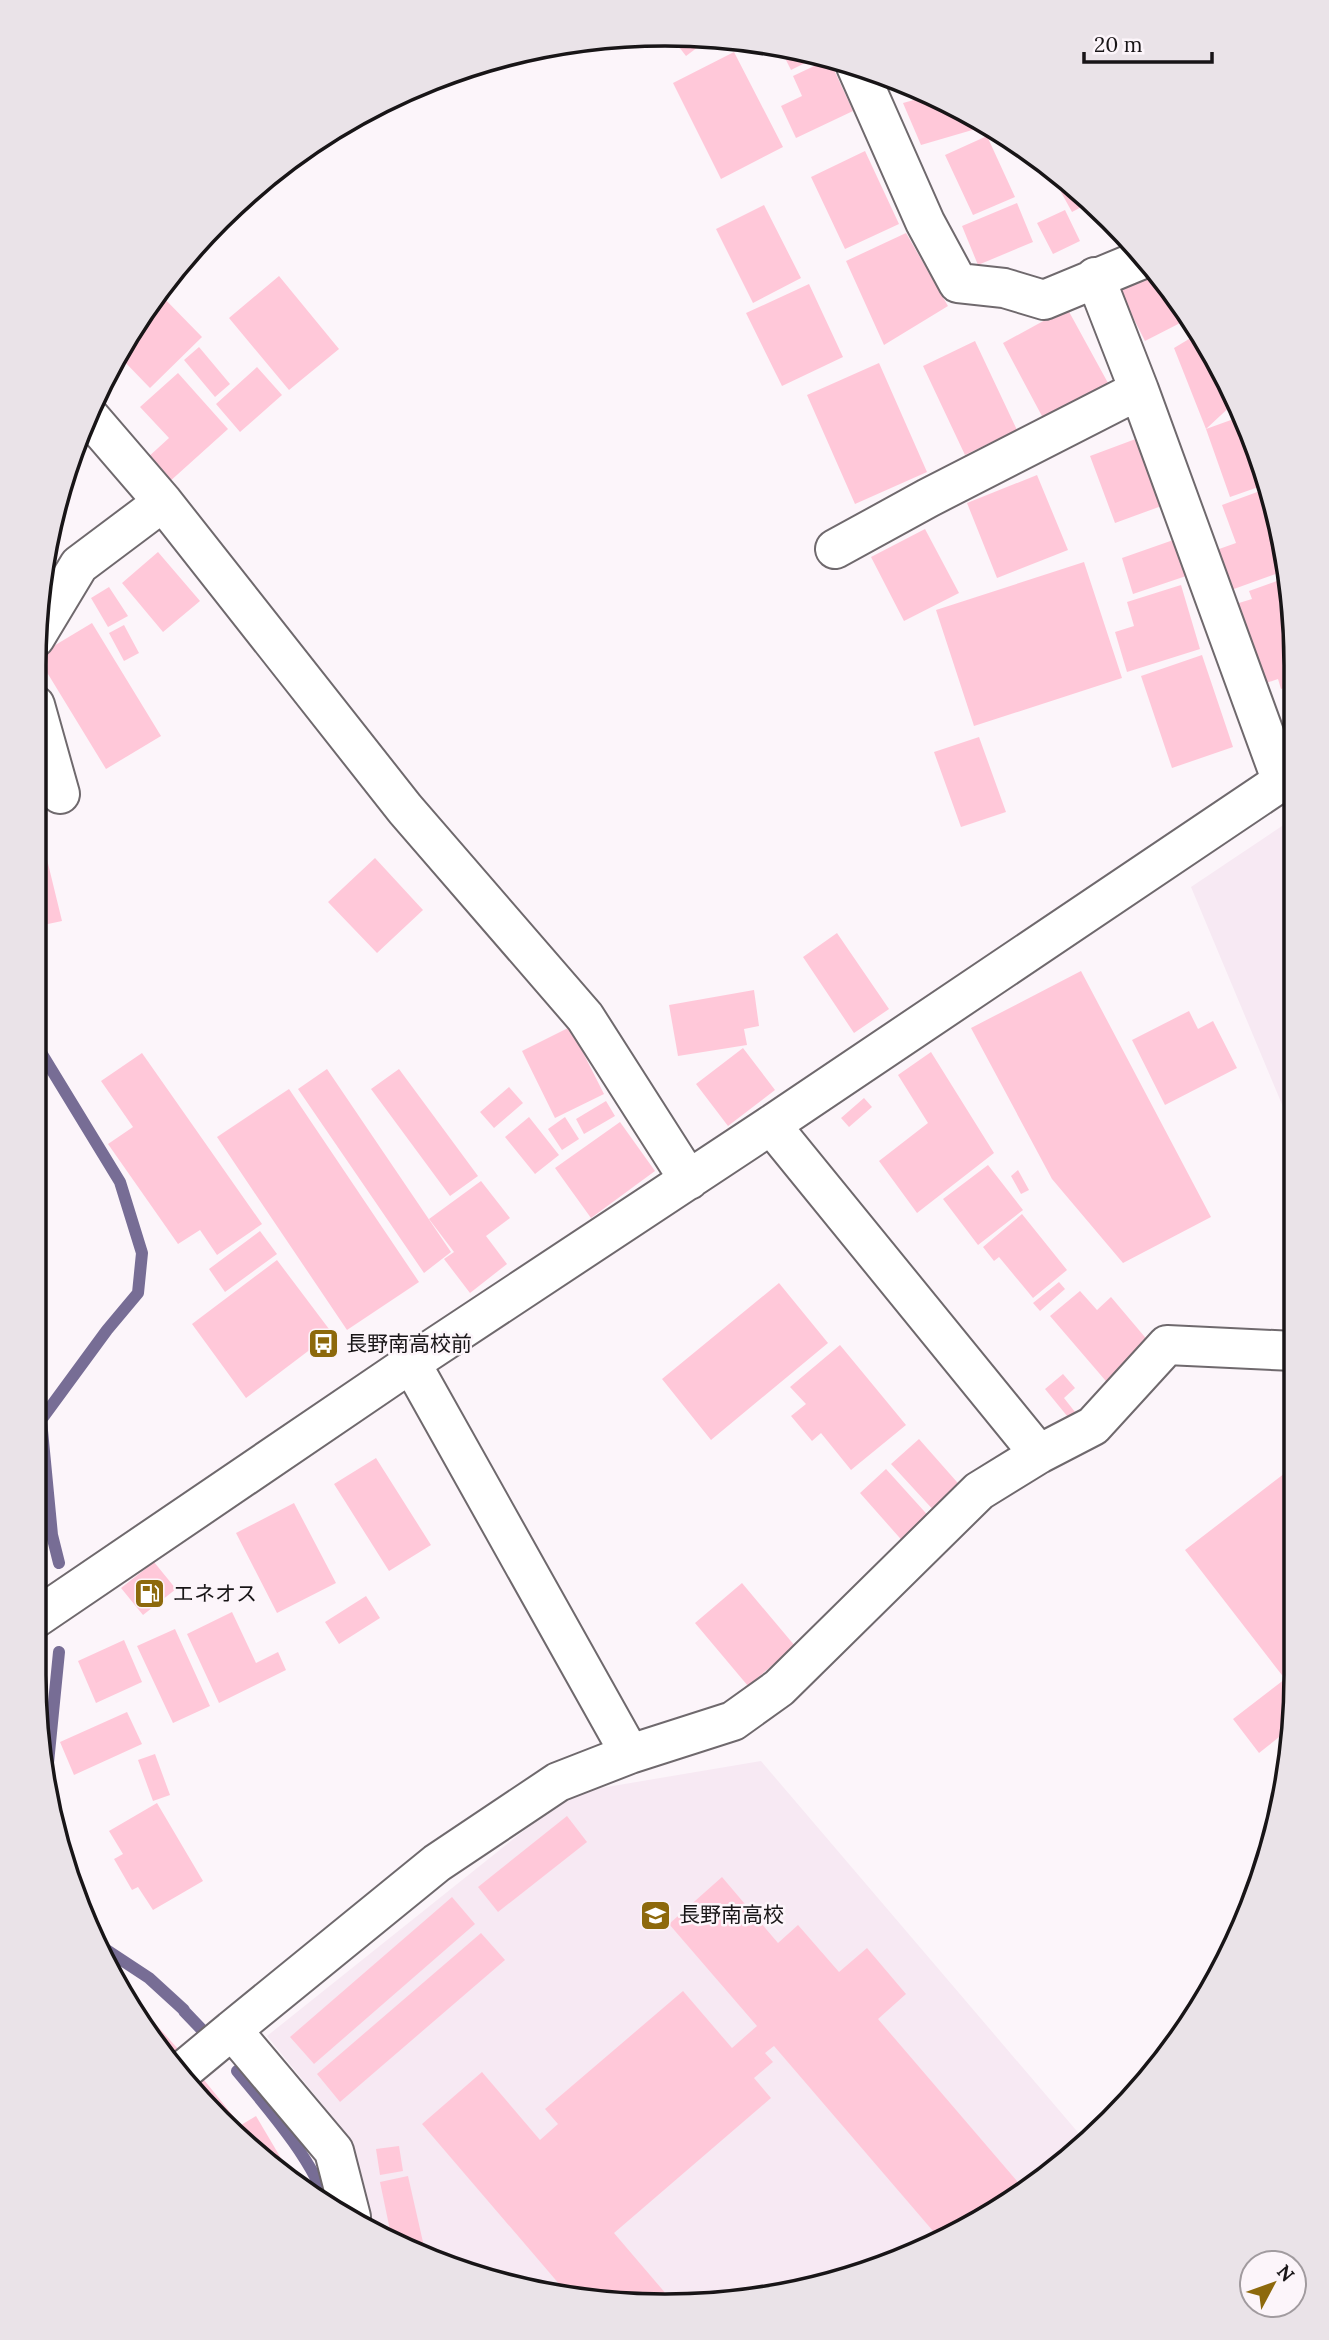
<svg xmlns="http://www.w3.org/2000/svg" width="1329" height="2340" font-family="Lora,'Noto Sans JP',serif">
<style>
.built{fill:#f7e9f3}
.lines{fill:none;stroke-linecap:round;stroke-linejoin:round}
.stream{stroke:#776d95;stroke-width:12}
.building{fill:#ffc8d9}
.minor-casing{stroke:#6f696d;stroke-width:42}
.minor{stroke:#fff;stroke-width:38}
.labels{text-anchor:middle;stroke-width:5;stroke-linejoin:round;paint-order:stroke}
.poi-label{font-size:21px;fill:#181517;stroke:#fcf5fa;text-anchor:start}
.rim{fill:none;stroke:#181517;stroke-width:3.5}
</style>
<rect width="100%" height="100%" fill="#fcf5fa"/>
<!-- built -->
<path class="built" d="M1294,818V1133L1191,887Z
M761,1761L1087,2143L1080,2150L906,2259L705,2305L501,2285L370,2226L360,2181L339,2125L267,2036L571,1793Z"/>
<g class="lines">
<!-- stream -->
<path class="stream" d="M34,1041L120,1182L142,1253L138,1293L107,1330L41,1420L52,1535L59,1563
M48,1763L59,1652
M105,1949L149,1978L184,2010
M184,2011L205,2033
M237,2071C266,2106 316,2163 327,2206"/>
</g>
<!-- building -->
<path class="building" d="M669,34L710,38L686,56Z
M778,44L787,45L821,55L791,70Z
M734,52L783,147L721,179L673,83Z
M829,59L853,111L796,138L781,106L802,96L793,76Z
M486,62L466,79L459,70Z
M932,95L984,123L986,126L921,145L903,103Z
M987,136L1015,197L973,215L945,155Z
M865,151L899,224L845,249L811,177Z
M1046,165L1091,202L1072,212Z
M1017,203L1033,242L978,265L962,226Z
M764,205L801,278L753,303L716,229Z
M1065,210L1080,241L1053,254L1037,223Z
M906,233L948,306L884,345L846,261Z
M1152,271L1188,319L1145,341L1118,288Z
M279,276L339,349L289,390L229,318Z
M809,284L843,357L782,386L746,313Z
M158,292L202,337L150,388L119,356L139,314Z
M1067,308L1108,383L1043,418L1003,343Z
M1199,333L1211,349L1235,402L1206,429L1174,348Z
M975,341L1017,430L965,455L923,366Z
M199,347L230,384L215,397L184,360Z
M879,363L927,472L855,504L807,395Z
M257,367L282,395L240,432L216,404Z
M178,373L228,429L168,483L146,459L169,438L140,407Z
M1242,416L1262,462L1267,484L1230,497L1206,429Z
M1141,437L1167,504L1115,523L1090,456Z
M1037,475L1068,550L997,578L967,503Z
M1268,488L1284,571L1220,594L1205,554L1236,543L1222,505Z
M925,529L959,593L904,621L871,557Z
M1179,538L1192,574L1133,594L1122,558Z
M158,552L200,601L163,632L122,583Z
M1084,562L1122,678L974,726L936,610Z
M1285,578L1294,623V684L1281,689L1278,679L1257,686L1229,606L1252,599L1249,591Z
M1181,585L1200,649L1127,672L1115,632L1134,626L1127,602Z
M109,587L128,616L108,627L91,598Z
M92,623L161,736L106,769L37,656Z
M124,625L139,653L124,661L109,633Z
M1202,655L1233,747L1172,768L1141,676Z
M979,737L1006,812L961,827L934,752Z
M43,843L62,921L34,927V845Z
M375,858L423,910L377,953L328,902Z
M837,933L889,1009L854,1033L803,957Z
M1081,971L1211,1217L1123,1263L1052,1179L971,1028Z
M754,990L759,1026L744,1029L747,1045L678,1056L669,1005Z
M1189,1011L1198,1029L1213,1021L1237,1068L1165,1105L1132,1040Z
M570,1027L604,1094L555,1118L522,1051Z
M743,1048L775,1090L728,1126L696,1084Z
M931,1052L994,1153L917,1213L879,1161L928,1123L898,1075Z
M142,1053L262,1224L217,1255L200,1230L178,1244L108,1144L133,1127L101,1081Z
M327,1069L451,1252L424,1273L298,1089Z
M399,1069L478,1176L450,1196L371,1089Z
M509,1087L523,1103L494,1128L480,1112Z
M289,1089L419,1282L347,1330L217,1137Z
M864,1098L872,1107L849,1127L841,1118Z
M606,1101L615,1116L584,1134L576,1119Z
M529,1117L559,1155L535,1174L505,1137Z
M565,1117L579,1139L562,1150L548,1129Z
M620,1122L655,1171L591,1218L555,1168Z
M988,1165L1023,1210L978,1245L943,1199Z
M1018,1170L1029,1190L1021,1194L1011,1176Z
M481,1181L510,1218L486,1236L507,1264L470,1293L444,1259L454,1252L429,1219Z
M1022,1214L1067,1270L1033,1298L999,1257L994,1261L983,1247Z
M260,1231L277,1254L225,1292L209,1269Z
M277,1260L332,1333L246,1398L192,1324Z
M1059,1282L1065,1289L1040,1311L1033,1303Z
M779,1283L828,1343L711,1440L662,1379Z
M1080,1291L1097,1310L1111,1297L1155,1349L1111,1387L1050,1316Z
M840,1345L906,1425L851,1470L821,1433L812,1441L791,1416L806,1404L790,1387Z
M1063,1374L1075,1388L1064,1398L1079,1417L1072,1422L1045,1389Z
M919,1439L964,1490L937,1514L891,1464Z
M376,1458L431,1545L389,1571L334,1484Z
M886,1469L933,1521L906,1545L860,1493Z
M1289,1470L1294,1477V1717L1293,1726L1259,1753L1233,1719L1285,1679L1185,1550Z
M294,1503L336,1583L277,1613L236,1533Z
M154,1562L176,1589L143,1615L121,1588Z
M742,1583L795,1646L748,1686L695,1623Z
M366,1596L380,1618L339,1644L325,1622Z
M232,1612L256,1663L278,1652L286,1670L219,1703L187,1634Z
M175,1629L210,1706L173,1723L137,1646Z
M124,1640L142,1682L96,1703L78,1661Z
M127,1712L142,1744L74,1775L60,1742Z
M155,1754L170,1795L153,1801L138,1760Z
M157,1803L203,1881L153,1910L138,1887L132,1890L114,1859L123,1854L109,1831Z
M567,1816L587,1842L498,1912L478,1887Z
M722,1877L778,1943L798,1925L839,1972L867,1948L906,1994L878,2019L1022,2187L939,2238L774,2046L765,2053L773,2062L754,2078L771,2098L614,2233L673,2302L566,2292L422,2124L482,2072L540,2140L558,2124L545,2109L683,1991L732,2048L757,2026L669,1924Z
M452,1897L475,1924L314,2064L290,2037Z
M481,1933L505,1960L340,2102L317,2074Z
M131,1997L179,2050L166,2062L163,2059Z
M200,2075L234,2117L229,2121L189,2084Z
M256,2116L295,2182H294L236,2128Z
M399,2146L403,2171L380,2175L376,2149Z
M408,2176L425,2251L391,2235L380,2182Z
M475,2265L487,2279L468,2270Z"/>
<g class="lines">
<defs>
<path id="minor" d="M856,66L925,222L958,283L1004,288L1044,300L1143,259
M1139,390L1282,782
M89,416L163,502L405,809L585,1017L689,1180
M835,549L928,498L1139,390L1095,277
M35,638L79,565L163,502
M35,705L60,794
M771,1125L1039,1454L1093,1426L1167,1345L1294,1351
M33,1620L411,1363L771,1125L1294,773
M630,1754L733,1721L779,1688L979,1491L1039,1454
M179,2074L232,2030
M351,2217L334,2151L232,2030L437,1863L558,1782L630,1754L411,1363"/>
</defs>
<!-- minor casing -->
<use href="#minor" class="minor-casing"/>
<!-- minor -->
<use href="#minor" class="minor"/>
</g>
<!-- icons -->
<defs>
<symbol id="bus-square" viewBox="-11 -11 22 22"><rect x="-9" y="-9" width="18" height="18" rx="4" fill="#8d690c" stroke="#fcf5fa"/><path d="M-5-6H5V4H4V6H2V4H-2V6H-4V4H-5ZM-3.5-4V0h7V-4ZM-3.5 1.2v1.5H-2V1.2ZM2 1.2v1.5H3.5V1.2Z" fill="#fff"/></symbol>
<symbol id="fuel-square" viewBox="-11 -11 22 22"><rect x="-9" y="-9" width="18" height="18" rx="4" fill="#8d690c" stroke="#fcf5fa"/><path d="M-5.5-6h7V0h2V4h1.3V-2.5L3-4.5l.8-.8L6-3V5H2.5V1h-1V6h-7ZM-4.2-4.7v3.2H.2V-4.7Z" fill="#fff"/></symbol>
<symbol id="school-square" viewBox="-11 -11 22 22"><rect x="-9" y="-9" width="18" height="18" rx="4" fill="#8d690c" stroke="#fcf5fa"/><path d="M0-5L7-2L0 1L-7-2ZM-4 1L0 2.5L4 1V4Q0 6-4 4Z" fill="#fff"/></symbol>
</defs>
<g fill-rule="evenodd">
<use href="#bus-square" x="306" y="1326" width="35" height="35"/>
<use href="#fuel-square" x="132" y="1576" width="35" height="35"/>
<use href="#school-square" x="638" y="1898" width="35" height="35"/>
</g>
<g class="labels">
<!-- poi labels -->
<g class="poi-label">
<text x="346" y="1351">長野南高校前</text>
<text x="173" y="1601">エネオス</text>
<text x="679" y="1922">長野南高校</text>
</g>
</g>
<!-- crop -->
<path d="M0 0H1329V2340H0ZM665 46H665A619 619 0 0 1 1284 665V1675A619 619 0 0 1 665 2294H665A619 619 0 0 1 46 1675V665A619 619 0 0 1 665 46Z" fill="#eae3e8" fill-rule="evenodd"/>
<path class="rim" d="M665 46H665A619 619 0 0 1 1284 665V1675A619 619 0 0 1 665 2294H665A619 619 0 0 1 46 1675V665A619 619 0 0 1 665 46Z"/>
<!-- north arrow -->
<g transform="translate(1273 2284) rotate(49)"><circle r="33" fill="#fcf5fa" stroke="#a19b9f" stroke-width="2"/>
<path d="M0-5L12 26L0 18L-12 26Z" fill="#8d690c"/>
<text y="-10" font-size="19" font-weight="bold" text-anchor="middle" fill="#181517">N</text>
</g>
<!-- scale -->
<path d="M1084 52v10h128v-10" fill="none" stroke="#181517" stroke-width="3.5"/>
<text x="1094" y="52" font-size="21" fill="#181517" stroke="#fcf5fa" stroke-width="5" paint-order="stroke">20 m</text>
</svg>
